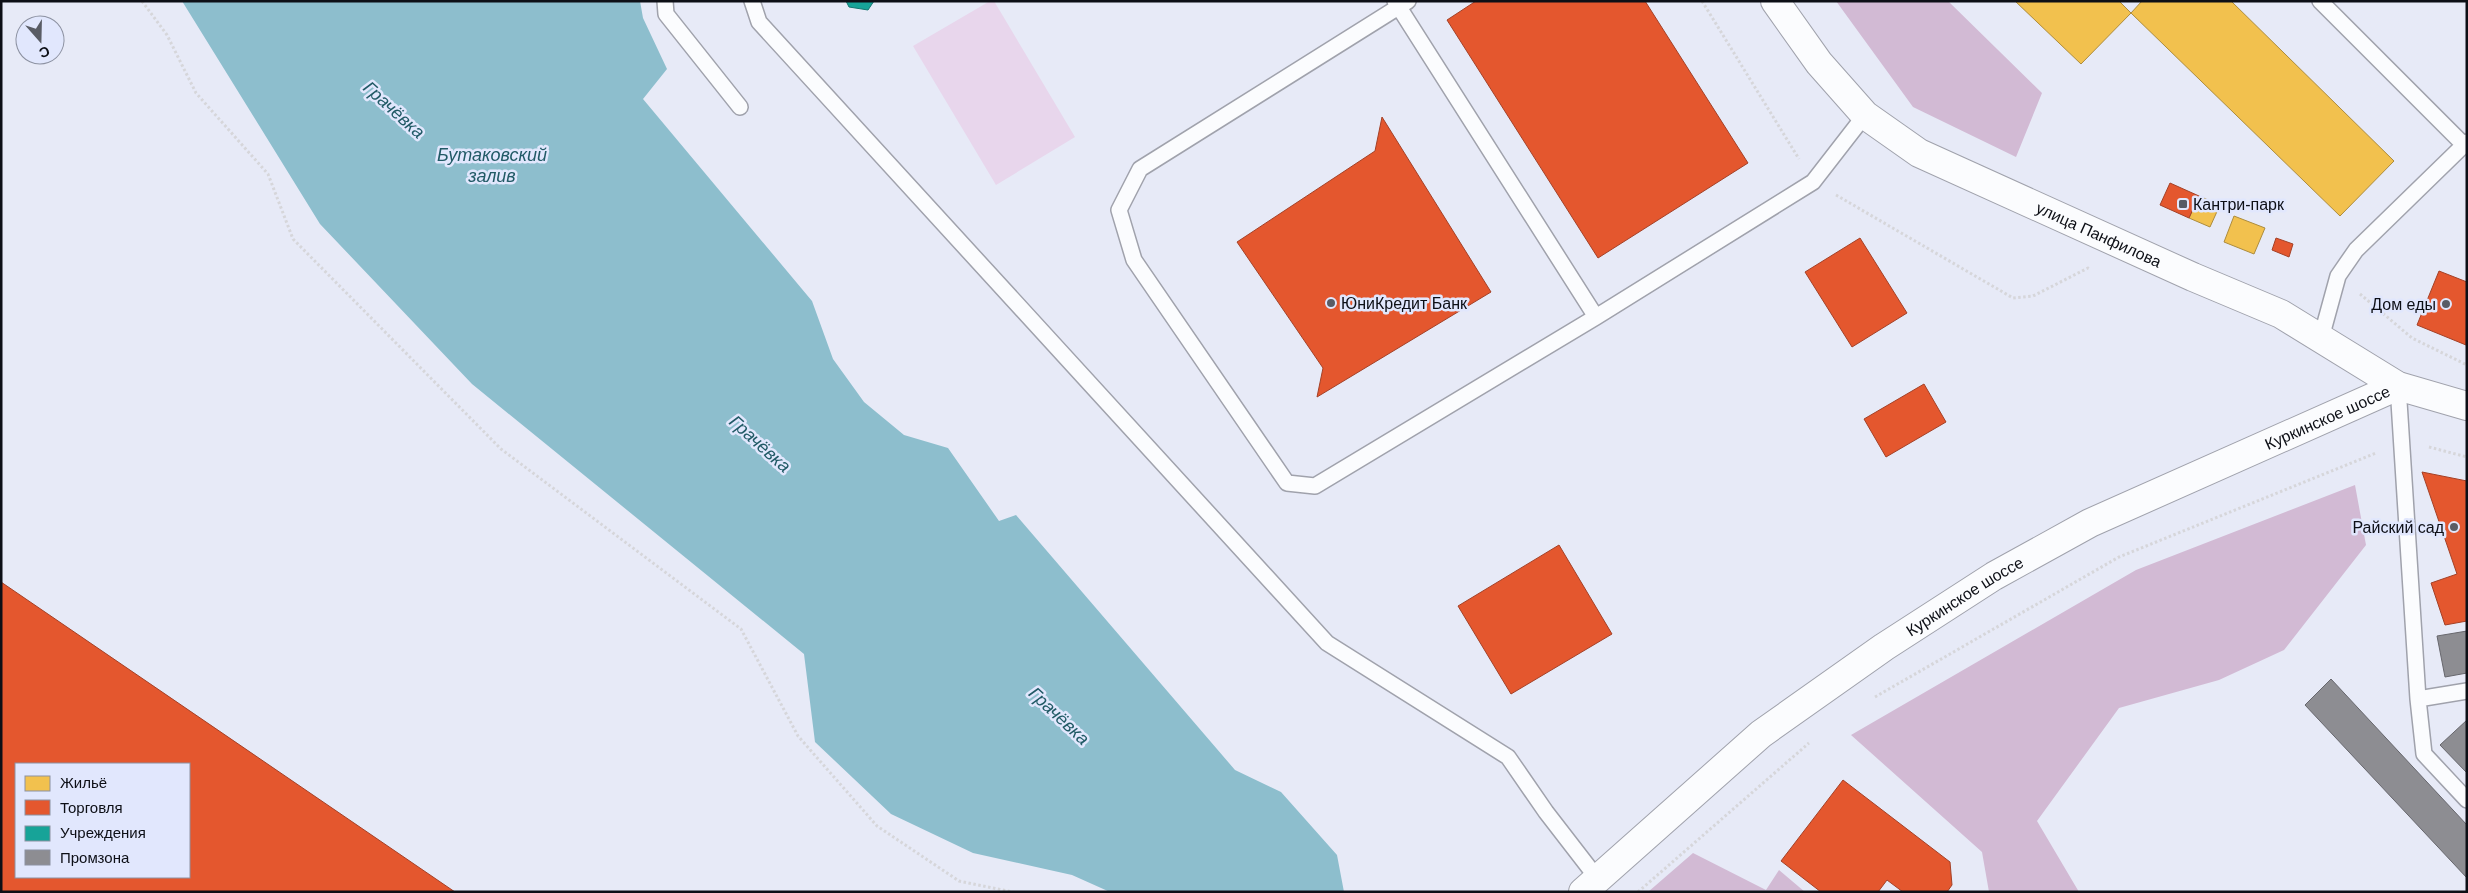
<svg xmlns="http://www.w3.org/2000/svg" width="2468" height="893" font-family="Arial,sans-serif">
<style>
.green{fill:#e8d6ec}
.forest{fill:#d2bad4}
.water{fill:#8dbecd}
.homes{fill:#f2c14e;stroke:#ad8c3d}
.shops{fill:#e4572e;stroke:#a44127;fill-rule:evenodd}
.public{fill:#17a398;stroke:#147771}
.industry{fill:#8d8d92;stroke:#67676d}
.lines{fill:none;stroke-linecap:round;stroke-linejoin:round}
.lane-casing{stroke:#a0a2ac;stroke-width:18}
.secondary-casing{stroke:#a0a2ac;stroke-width:30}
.path{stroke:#d6d6da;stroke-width:3;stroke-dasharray:2.5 2.5;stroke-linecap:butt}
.lane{stroke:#fbfcfe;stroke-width:15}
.secondary{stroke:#fbfcfe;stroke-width:28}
.poi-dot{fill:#595c65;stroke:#e1e7fd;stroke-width:2}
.labels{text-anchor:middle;stroke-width:5;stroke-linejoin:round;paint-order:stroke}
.poi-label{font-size:16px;fill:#0d0f16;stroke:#e1e7fd;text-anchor:start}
.street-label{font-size:16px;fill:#0d0f16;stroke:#e1e7fd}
.water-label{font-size:18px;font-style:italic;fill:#215a66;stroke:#e1e7fd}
</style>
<rect width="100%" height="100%" fill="#e7eaf7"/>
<!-- green -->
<path class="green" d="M990,1H994L1075,137L996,185L913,46Z"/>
<!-- forest -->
<path class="forest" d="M1836,1H1948L2042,93L2016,157L1913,107Z
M2355,485L2366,545L2284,650L2219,680L2119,708L2037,821L2079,892H1989L1982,852L1851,735L2136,570Z
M1693,853L1766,890L1779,870L1805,892H1648Z"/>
<!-- water -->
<path class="water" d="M182,1H640L643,18L667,69L643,99L812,301L833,359L864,402L904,435L948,448L999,521L1016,515L1235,770L1281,792L1337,855L1344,892H1110L1072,875L973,853L891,814L815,742L804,654L472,384L320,224Z"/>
<!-- homes -->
<path class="homes" d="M2015,1H2119L2131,13L2081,64Z
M2142,1H2231L2394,161L2340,216L2131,13Z
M2199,196L2220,205L2210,227L2189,218Z
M2234,216L2265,228L2254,254L2224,242Z"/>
<!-- shops -->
<path class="shops" d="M1476,1H1645L1748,163L1598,258L1447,20Z
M1382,117L1491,292L1317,397L1323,368L1237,242L1375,151Z
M2170,183L2199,196L2189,218L2160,205Z
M1860,238L1907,313L1852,347L1805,272Z
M2276,238L2293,244L2289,257L2272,250Z
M2439,271L2467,282L2466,345L2417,325Z
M1924,384L1946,422L1886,457L1864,419Z
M2422,472L2467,481V621L2445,625L2431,583L2457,574Z
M1559,545L1612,634L1511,694L1458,606Z
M1,582L455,892H1ZM16,764H189V877H16Z
M1843,780L1950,862L1952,885L1947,892H1903L1887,880L1878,892H1821L1781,861Z"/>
<!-- public -->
<path class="public" d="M846,1H874L868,10L849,7Z"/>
<!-- industry -->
<path class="industry" d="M2467,631V673L2445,677L2437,636Z
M2331,679L2467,825V878L2305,705Z
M2467,720V773L2440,745Z"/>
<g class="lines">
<defs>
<path id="lane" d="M665,1L666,14L740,107
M752,1L759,22L1327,643L1508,757L1546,812L1597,878
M1395,1L1596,317
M1408,1L1140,169L1119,210L1134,260L1287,483L1315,486L1596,317L1813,182L1865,115
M2320,1L2464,145
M2321,338L2338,276L2356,250L2467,142
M2398,386L2418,699L2424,754L2467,800
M2418,699L2467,691"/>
<g id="secondary">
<path id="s1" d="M1775,1L1819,63L1865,115L1919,153L2193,277L2281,314L2398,386L2467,406"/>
<path id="s2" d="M1583,892L1761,734L1884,647L1994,576L2090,523L2398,386"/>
</g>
</defs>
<!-- lane casing -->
<use href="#lane" class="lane-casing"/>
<!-- secondary casing -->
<use href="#secondary" class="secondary-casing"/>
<!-- path -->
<path class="path" d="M142,1L167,35L196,93L268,174L293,239L501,449L741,629L798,736L877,826L959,881L1013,892
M1702,1L1799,159
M1836,195L2013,298L2033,296L2088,268L2090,269
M2360,294L2412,338L2467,365
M2429,447L2467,457
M1875,697L2119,557L2376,453
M1638,892L1809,743"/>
<!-- lane -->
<use href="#lane" class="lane"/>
<!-- secondary -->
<use href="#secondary" class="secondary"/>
</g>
<!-- markers -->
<g class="poi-dot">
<rect x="2178" y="199" width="10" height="10" rx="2.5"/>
<circle cx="1331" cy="303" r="5"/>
<circle cx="2446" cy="304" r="5"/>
<circle cx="2454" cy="527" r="5"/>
</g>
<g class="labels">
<!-- poi labels -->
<g class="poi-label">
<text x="2193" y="210">Кантри-парк</text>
<text x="1341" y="309">ЮниКредит Банк</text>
<text x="2436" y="310" text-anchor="end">Дом еды</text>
<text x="2444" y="533" text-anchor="end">Райский сад</text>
</g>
<!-- street labels -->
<g class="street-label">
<text dy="6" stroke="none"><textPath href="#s1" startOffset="409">улица Панфилова</textPath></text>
<text dy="6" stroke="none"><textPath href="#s2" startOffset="889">Куркинское шоссе</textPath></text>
<text dy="6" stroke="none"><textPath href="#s2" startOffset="484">Куркинское шоссе</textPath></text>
</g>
<!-- water labels -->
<g class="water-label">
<text transform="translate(394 110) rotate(42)" y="6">Грачёвка</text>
<text x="492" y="161">Бутаковский<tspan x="492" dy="21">залив</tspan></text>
<text transform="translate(760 444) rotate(42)" y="6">Грачёвка</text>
<text transform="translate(1059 716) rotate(43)" y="6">Грачёвка</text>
</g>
</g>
<!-- border -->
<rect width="2468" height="893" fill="none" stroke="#0d0f16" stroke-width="5"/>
<!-- legend -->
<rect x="15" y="763" width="175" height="115" fill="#e1e7fd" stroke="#8c91a1"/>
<rect x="25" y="776" width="25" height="15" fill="#f2c14e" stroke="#8c91a1"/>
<text x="60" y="788" font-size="15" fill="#0d0f16">Жильё</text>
<rect x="25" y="800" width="25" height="15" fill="#e4572e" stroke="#8c91a1"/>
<text x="60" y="813" font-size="15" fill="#0d0f16">Торговля</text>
<rect x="25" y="826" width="25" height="15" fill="#17a398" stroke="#8c91a1"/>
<text x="60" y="838" font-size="15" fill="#0d0f16">Учреждения</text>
<rect x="25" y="850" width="25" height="15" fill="#8d8d92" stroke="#8c91a1"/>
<text x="60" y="863" font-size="15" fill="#0d0f16">Промзона</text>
<!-- north arrow -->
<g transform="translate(40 40) rotate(160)"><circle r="24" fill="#e1e7fd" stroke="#8c91a1"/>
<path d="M0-4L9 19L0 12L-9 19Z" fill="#595c65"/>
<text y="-8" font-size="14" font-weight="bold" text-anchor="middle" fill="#0d0f16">С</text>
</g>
</svg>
